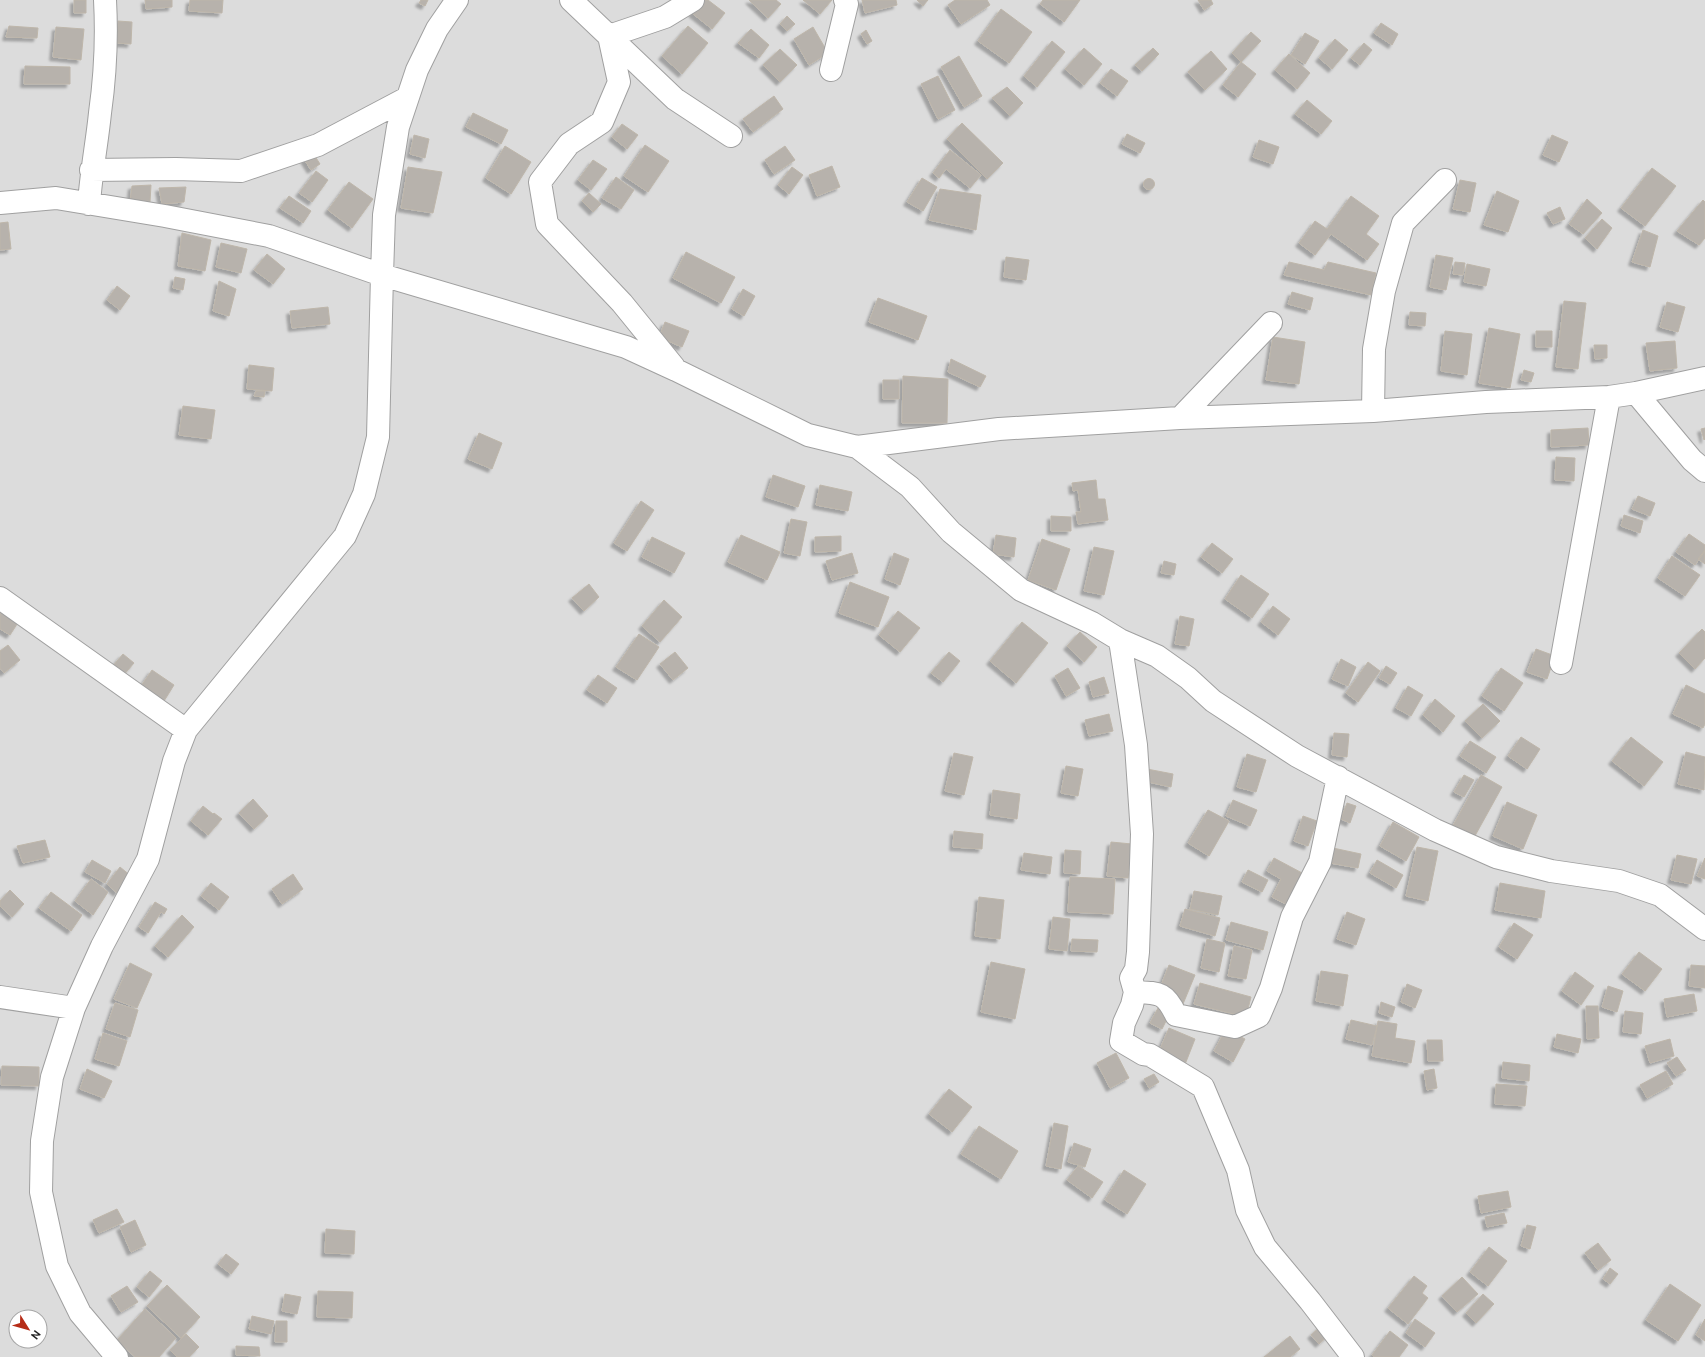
<svg xmlns="http://www.w3.org/2000/svg" width="1705" height="1357" font-family="Ubuntu,sans-serif">
<style>
.residential{fill:#dcdcdc;fill-rule:evenodd}
.building{fill:#b7b2ac;stroke:#beb6aa;filter:url(#shadow)}
.lines{fill:none;stroke-linecap:round;stroke-linejoin:round}
.minor-casing{stroke:#a0a0a0;stroke-width:24}
.minor{stroke:#fff;stroke-width:22}
</style>
<defs>
<filter id="shadow"><feDropShadow dx="-3.5" dy="3.5" stdDeviation="1" flood-color="#0004"/></filter>
</defs>
<rect width="100%" height="100%" fill="#eeede6"/>
<!-- residential -->
<path class="residential" d="M0,0H1705V1357H0ZM16,1317H40V1341H16Z"/>
<!-- building -->
<path class="building" d="M74,0H86V13H74Z
M145,0H172V7L146,9Z
M190,0H223L222,13L189,11Z
M421,0H428L425,6L419,3Z
M702,0H708L725,13L712,29L692,13Z
M749,0H776L781,4L768,18Z
M803,0H832L820,14Z
M862,0H896L897,5L865,13Z
M917,0H928L923,6Z
M955,0H987L990,5L961,24L948,5Z
M1043,0H1080L1064,22L1040,4Z
M1198,0H1211L1213,4L1204,10Z
M1001,9L1032,32L1009,63L978,41Z
M787,16L795,24L787,31L780,24Z
M118,21L132,22L131,44L117,43Z
M1381,23L1398,34L1392,45L1374,33Z
M9,26L38,28L37,38L6,37Z
M688,26L708,43L682,74L662,56Z
M56,27L84,29L81,60L53,57Z
M813,27L828,53L809,65L794,39Z
M751,29L769,45L759,58L738,43Z
M866,30L872,41L867,44L861,34Z
M1251,32L1261,41L1241,62L1232,53Z
M1305,33L1319,41L1305,64L1291,55Z
M1335,39L1348,50L1332,69L1319,58Z
M1052,41L1065,52L1037,87L1024,76Z
M1364,43L1372,50L1360,65L1351,58Z
M1084,48L1102,64L1084,85L1065,69Z
M1153,48L1159,54L1142,71L1135,65Z
M780,49L797,65L780,82L763,65Z
M1211,51L1227,69L1205,90L1188,72Z
M1289,54L1310,73L1297,89L1275,70Z
M959,56L982,96L964,107L941,67Z
M1241,62L1256,74L1238,97L1223,85Z
M25,66L70,67V84H24Z
M1111,69L1128,81L1117,96L1100,83Z
M938,76L955,110L938,119L921,84Z
M1007,87L1023,103L1010,116L992,98Z
M774,96L783,109L753,132L743,119Z
M1307,100L1332,121L1321,134L1295,114Z
M473,113L508,130L501,144L466,127Z
M962,123L1003,163L987,179L947,139Z
M622,124L638,135L627,149L612,137Z
M1127,134L1145,143L1140,153L1122,144Z
M414,135L429,139L425,158L410,154Z
M1552,135L1568,142L1559,162L1543,155Z
M1259,140L1279,147L1273,164L1253,157Z
M645,145L669,161L648,192L624,176Z
M505,146L531,162L511,194L486,178Z
M785,146L795,160L774,174L765,160Z
M950,150L981,175L970,188L946,169L939,178L933,173Z
M313,153L320,164L311,170L304,159Z
M593,160L607,169L591,190L578,180Z
M832,166L840,187L817,196L809,175Z
M408,167L442,172L433,213L401,208Z
M792,167L803,175L789,194L778,185Z
M1652,168L1676,186L1645,226L1621,208Z
M316,171L328,180L312,202L299,193Z
M616,177L634,190L621,209L602,198Z
M922,178L937,187L923,211L907,202Z
M1143.5 184a5.5 5.5 0 1 1 11 0a5.5 5.5 0 1 1-11 0Z
M1460,180L1476,183L1470,212L1453,209Z
M349,182L373,199L352,228L328,210Z
M151,185L150,202H130L132,186Z
M186,187L184,202L162,204L159,188Z
M940,189L981,195L976,230L929,220Z
M1497,191L1519,201L1508,232L1484,225Z
M589,193L601,204L593,212L582,201Z
M289,196L311,211L303,223L280,208Z
M1351,196L1379,216L1366,234L1379,244L1367,260L1331,234L1315,255L1299,243L1315,221L1327,229Z
M1587,199L1602,213L1583,234L1569,224Z
M1703,200L1705,202V238L1699,245L1677,231Z
M1560,207L1565,219L1553,224L1547,213Z
M1602,219L1612,228L1597,249L1585,238Z
M8,222L11,249L0,250V223Z
M1643,230L1658,236L1650,267L1632,262Z
M182,233L211,240L205,271L178,266Z
M221,243L247,249L241,273L216,267Z
M686,252L735,277L721,303L673,278Z
M267,254L285,269L273,284L254,270Z
M1436,255L1453,258L1446,290L1430,287Z
M1006,257L1029,260L1026,280L1004,277Z
M1289,262L1324,270L1328,262L1376,273L1371,295L1284,275Z
M1455,262L1465,263L1463,275L1453,274Z
M1467,264L1490,269L1486,286L1464,282Z
M175,277L185,279L183,290L173,288Z
M219,281L236,289L229,316L213,311Z
M117,286L130,296L120,310L107,300Z
M743,289L755,296L744,316L732,309Z
M1292,292L1313,298L1310,310L1288,304Z
M878,298L927,316L918,340L869,322Z
M1564,301L1586,303L1578,369L1556,367Z
M1667,302L1685,307L1678,332L1660,327Z
M328,307L330,324L292,328L290,311Z
M1410,312L1426,313L1425,326L1409,325Z
M665,322L689,331L682,347L659,337Z
M1489,328L1520,334L1510,388L1479,383Z
M1445,331L1472,334L1467,375L1441,371Z
M1536,331H1552V347H1536Z
M1273,337L1305,342L1299,384L1266,380Z
M1675,341L1677,368L1650,371L1646,343Z
M1594,345H1607V358L1595,359Z
M951,359L986,376L980,387L948,372Z
M249,365L274,368L272,391L247,389Z
M1524,370L1534,373L1531,382L1521,380Z
M903,376L948,379L947,423H902Z
M883,380H899V399H883Z
M256,391H265L264,397L254,396Z
M183,406L215,410L211,439L179,435Z
M1588,428L1589,445L1551,447V430Z
M1705,428V439L1704,440L1701,429Z
M479,433L502,443L492,469L468,459Z
M1556,457L1575,458L1574,481L1555,480Z
M773,475L805,486L798,507L766,497Z
M1096,480L1098,499H1105L1108,520L1078,524L1076,512H1081L1078,490L1073,491L1072,483Z
M820,485L852,492L848,511L816,505Z
M1638,496L1655,503L1650,516L1632,509Z
M641,501L654,510L627,551L614,543Z
M1624,515L1643,521L1640,533L1621,526Z
M1051,516L1071,517V531H1051Z
M791,519L807,522L800,556L784,553Z
M1689,534L1705,545V551L1695,565L1676,552Z
M741,535L780,552L767,580L728,562Z
M996,535L1016,538L1014,557L993,554Z
M841,536V551L815,552V537Z
M652,537L685,553L674,573L642,557Z
M1042,539L1070,549L1056,590L1028,580Z
M1212,543L1233,559L1222,573L1201,557Z
M1094,547L1114,551L1104,595L1084,591Z
M1705,550V564L1698,559Z
M852,553L858,573L832,580L826,561Z
M894,553L909,559L900,585L885,579Z
M1672,556L1700,575L1685,596L1658,578Z
M1164,561L1176,564L1174,575L1161,573Z
M1241,575L1269,594L1252,618L1225,599Z
M850,582L889,597L878,627L839,613Z
M589,584L599,597L584,611L572,598Z
M664,600L682,617L660,642L642,626Z
M1273,606L1290,619L1278,635L1261,622Z
M2,610L19,621L10,635L0,629V614Z
M898,611L920,628L900,652L879,635Z
M1180,616L1194,619L1189,646L1175,644Z
M1022,622L1048,643L1016,683L990,661Z
M1702,629L1705,632V658L1695,669L1679,653Z
M1080,632L1097,647L1084,662L1067,646Z
M639,634L659,647L637,680L616,667Z
M8,645L20,660L4,673L0,668V651Z
M1536,649L1555,656L1547,679L1527,672Z
M675,652L688,668L673,680L660,664Z
M949,652L960,661L943,682L931,673Z
M123,654L134,663L122,677L111,668Z
M1341,659L1356,667L1348,686L1332,679Z
M1368,662L1380,671L1358,702L1346,693Z
M1386,666L1397,673L1390,684L1379,678Z
M1068,668L1080,688L1066,696L1055,676Z
M1501,668L1523,683L1504,711L1482,696Z
M152,670L174,685L164,701L141,686Z
M598,675L617,688L607,703L587,690Z
M1104,677L1109,693L1093,697L1089,682Z
M1686,685L1705,694V724L1703,728L1673,714Z
M1408,686L1423,695L1411,716L1396,708Z
M1435,699L1455,716L1443,732L1423,715Z
M1483,704L1500,721L1482,738L1465,721Z
M1109,714L1113,731L1089,736L1085,720Z
M1334,733L1349,734L1347,757L1332,755Z
M1521,737L1540,749L1527,769L1508,756Z
M1631,737L1663,762L1644,786L1612,761Z
M1470,741L1496,757L1486,773L1460,756Z
M1686,752L1705,757L1704,790L1678,784Z
M954,753L973,757L964,795L945,791Z
M1247,754L1266,760L1256,792L1237,787Z
M1066,766L1083,769L1078,796L1061,793Z
M1147,769L1173,774L1171,787L1144,781Z
M1464,775L1474,780L1464,797L1454,792Z
M1481,775L1502,787L1471,843L1450,831Z
M993,790L1020,794L1017,819L990,815Z
M253,799L268,816L254,829L239,813Z
M1233,800L1257,810L1250,826L1226,816Z
M1507,802L1537,815L1523,849L1493,836Z
M1347,803L1356,806L1350,823L1341,819Z
M203,806L213,814L214,813L222,819L208,835L191,821Z
M1208,810L1229,821L1209,856L1188,843Z
M1303,816L1317,821L1308,846L1294,841Z
M1393,822L1419,837L1406,861L1380,846Z
M954,831L983,834L982,849L953,847Z
M45,840L50,857L23,863L17,846Z
M1111,842L1132,844L1128,878L1107,876Z
M1417,847L1438,851L1428,901L1406,896Z
M1333,848L1361,854L1358,868L1330,863Z
M1065,850L1081,851L1080,874L1064,873Z
M1024,853L1052,857L1050,874L1021,870Z
M1677,855L1697,859L1691,884L1671,880Z
M1274,858L1304,874L1288,905L1272,897L1281,879L1267,871Z
M1705,858V879L1697,876Z
M92,860L111,871L105,883L85,872Z
M1377,860L1403,875L1396,888L1370,873Z
M120,867L131,876L117,893L107,884Z
M1248,870L1268,880L1262,892L1242,882Z
M293,874L303,889L282,904L272,889Z
M1070,877L1115,879L1113,914L1068,912Z
M91,879L108,892L93,915L75,901Z
M211,883L229,897L219,910L201,896Z
M1500,883L1545,891L1541,918L1495,910Z
M10,890L24,904L12,917L0,906V901Z
M1194,891L1222,896L1218,915L1190,909Z
M51,892L82,915L71,931L39,908Z
M979,897L1004,900L1000,939L975,936Z
M155,902L167,909L164,914L161,912L148,933L139,927Z
M1185,909L1220,918L1215,936L1180,926Z
M1347,912L1365,919L1356,945L1337,939Z
M182,915L194,927L168,957L155,946Z
M1053,917L1070,919L1067,951L1049,949Z
M1231,922L1268,932L1263,950L1226,940Z
M1514,923L1533,935L1517,959L1499,947Z
M1072,939L1098,940L1097,952L1071,951Z
M1207,939L1225,943L1219,972L1201,968Z
M1234,946L1252,950L1246,979L1228,976Z
M1639,952L1662,969L1645,991L1622,974Z
M991,962L1025,969L1015,1019L981,1012Z
M130,963L152,974L137,1008L114,999Z
M1169,965L1195,975L1183,1004L1158,993Z
M1691,965L1705,966V988L1689,986Z
M1321,971L1348,975L1343,1006L1316,1001Z
M1575,972L1594,986L1581,1005L1562,991Z
M1200,983L1251,997L1246,1017L1194,1004Z
M1407,984L1422,990L1415,1008L1401,1002Z
M1608,986L1623,991L1617,1012L1602,1007Z
M1694,994L1697,1011L1667,1017L1664,999Z
M1381,1002L1395,1007L1392,1017L1379,1013Z
M115,1003L138,1010L130,1037L106,1029Z
M1586,1006H1598L1599,1038L1587,1039Z
M1158,1008L1170,1013L1162,1029L1150,1023Z
M1625,1011L1643,1013L1641,1034L1623,1032Z
M1351,1020L1377,1026L1372,1045L1346,1039Z
M1378,1021L1397,1024L1395,1038L1415,1041L1411,1063L1372,1056Z
M1169,1028L1195,1039L1184,1067L1157,1056Z
M1226,1029L1245,1039L1233,1062L1214,1051Z
M103,1033L127,1041L119,1066L95,1059Z
M1557,1034L1581,1039L1578,1053L1554,1047Z
M1670,1039L1674,1056L1650,1063L1645,1046Z
M1427,1040H1442L1443,1061H1428Z
M1116,1053L1129,1078L1110,1088L1097,1063Z
M1677,1057L1686,1070L1676,1076L1667,1063Z
M1503,1062L1530,1065L1529,1081L1502,1078Z
M2,1066L39,1067V1086L1,1085Z
M87,1069L112,1081L104,1098L80,1089Z
M1434,1069L1437,1088L1427,1090L1424,1071Z
M1666,1071L1673,1084L1647,1098L1640,1085Z
M1154,1074L1159,1082L1149,1088L1144,1079Z
M1496,1084L1527,1086L1525,1106L1495,1104Z
M949,1089L972,1107L952,1132L929,1114Z
M1054,1123L1068,1126L1061,1169L1046,1166Z
M979,1126L1018,1151L1001,1179L961,1154Z
M1074,1143L1091,1149L1085,1167L1068,1162Z
M1078,1166L1103,1182L1092,1198L1067,1180Z
M1124,1170L1146,1184L1127,1214L1105,1200Z
M1508,1191L1511,1207L1481,1213L1478,1196Z
M117,1209L124,1222L99,1233L93,1220Z
M1504,1213L1507,1223L1487,1227L1485,1217Z
M135,1220L146,1245L131,1252L120,1227Z
M1527,1225L1536,1227L1530,1249L1521,1246Z
M326,1229L355,1231L354,1254L325,1253Z
M1598,1243L1611,1260L1598,1270L1585,1253Z
M1489,1247L1507,1261L1488,1286L1470,1272Z
M226,1254L239,1264L231,1274L218,1264Z
M1610,1268L1618,1274L1610,1284L1603,1279Z
M150,1271L162,1281L149,1297L137,1287Z
M1414,1276L1427,1286L1422,1293L1428,1298L1408,1324L1388,1308Z
M1462,1277L1478,1294L1457,1312L1442,1296Z
M1670,1284L1701,1305L1678,1341L1646,1320Z
M167,1285L200,1317L181,1338L147,1306Z
M127,1286L138,1302L121,1312L111,1296Z
M318,1291L353,1292L352,1318L317,1317Z
M285,1294L301,1297L297,1314L282,1311Z
M1483,1294L1494,1304L1476,1323L1466,1313Z
M145,1309L176,1338L159,1357H135L117,1340Z
M252,1316L274,1321L271,1334L249,1329Z
M1415,1319L1435,1333L1425,1347L1406,1333Z
M1705,1319V1341L1696,1335Z
M276,1321H287V1342H275Z
M1322,1325L1330,1334L1319,1344L1311,1335Z
M1390,1331L1408,1345L1399,1357H1374L1372,1355Z
M186,1334L199,1347L189,1357H177L170,1350Z
M1290,1336L1300,1349L1290,1357H1264Z
M236,1346L259,1347L260,1356L236,1355Z"/>
<g class="lines">
<defs>
<path id="minor" d="M457,0L437,29L417,70L398,127L384,215L382,275L626,347L676,370L808,435L857,447L910,487L951,532L1021,590L1092,623L1120,640L1157,656L1188,678L1213,701L1297,756L1435,830L1496,857L1551,871L1619,881L1660,895L1705,929
M571,0L675,99L731,136
M609,36L619,82L602,122L569,144L540,182L547,224L622,303L674,367
M609,36L665,17L693,0
M831,70L847,4L845,0
M91,170L176,169L241,171L318,145L407,98
M0,203L56,198L165,216L269,236L382,275L378,437L364,494L345,536L186,730L174,761L148,859L102,946L74,1008L52,1077L42,1141L41,1192L57,1266L80,1313L117,1357
M89,204C91,173 97,143 100,113C105,77 107,36 105,0
M1636,393L1692,460L1705,471
M1373,411L1374,349L1384,291L1403,223L1445,180
M1180,418L1271,323
M857,447L999,429L1180,418L1373,411L1486,402L1609,397L1636,393L1705,378
M0,598L186,730
M1120,640L1136,745L1142,834L1138,952L1136,969L1131,978L1135,992L1132,1005L1124,1023L1121,1041L1143,1054L1150,1055L1203,1087L1238,1170L1247,1210L1265,1247L1310,1301L1353,1357
M1561,663L1609,397
M1135,992C1159,993 1165,992 1176,1015L1235,1027L1259,1016L1271,988L1292,917L1320,862L1338,777
M0,997L74,1008"/>
</defs>
<!-- minor casing -->
<use href="#minor" class="minor-casing"/>
<!-- minor -->
<use href="#minor" class="minor"/>
</g>
<!-- north arrow -->
<g transform="translate(28 1329) rotate(127)"><circle r="19" fill="#ffffff" stroke="#a5a5a5"/>
<path d="M0-3L7 15L0 10L-7 15Z" fill="#b62c17"/>
<text y="-6" font-size="11" font-weight="bold" text-anchor="middle" fill="#1f1f1f">N</text>
</g>
</svg>
